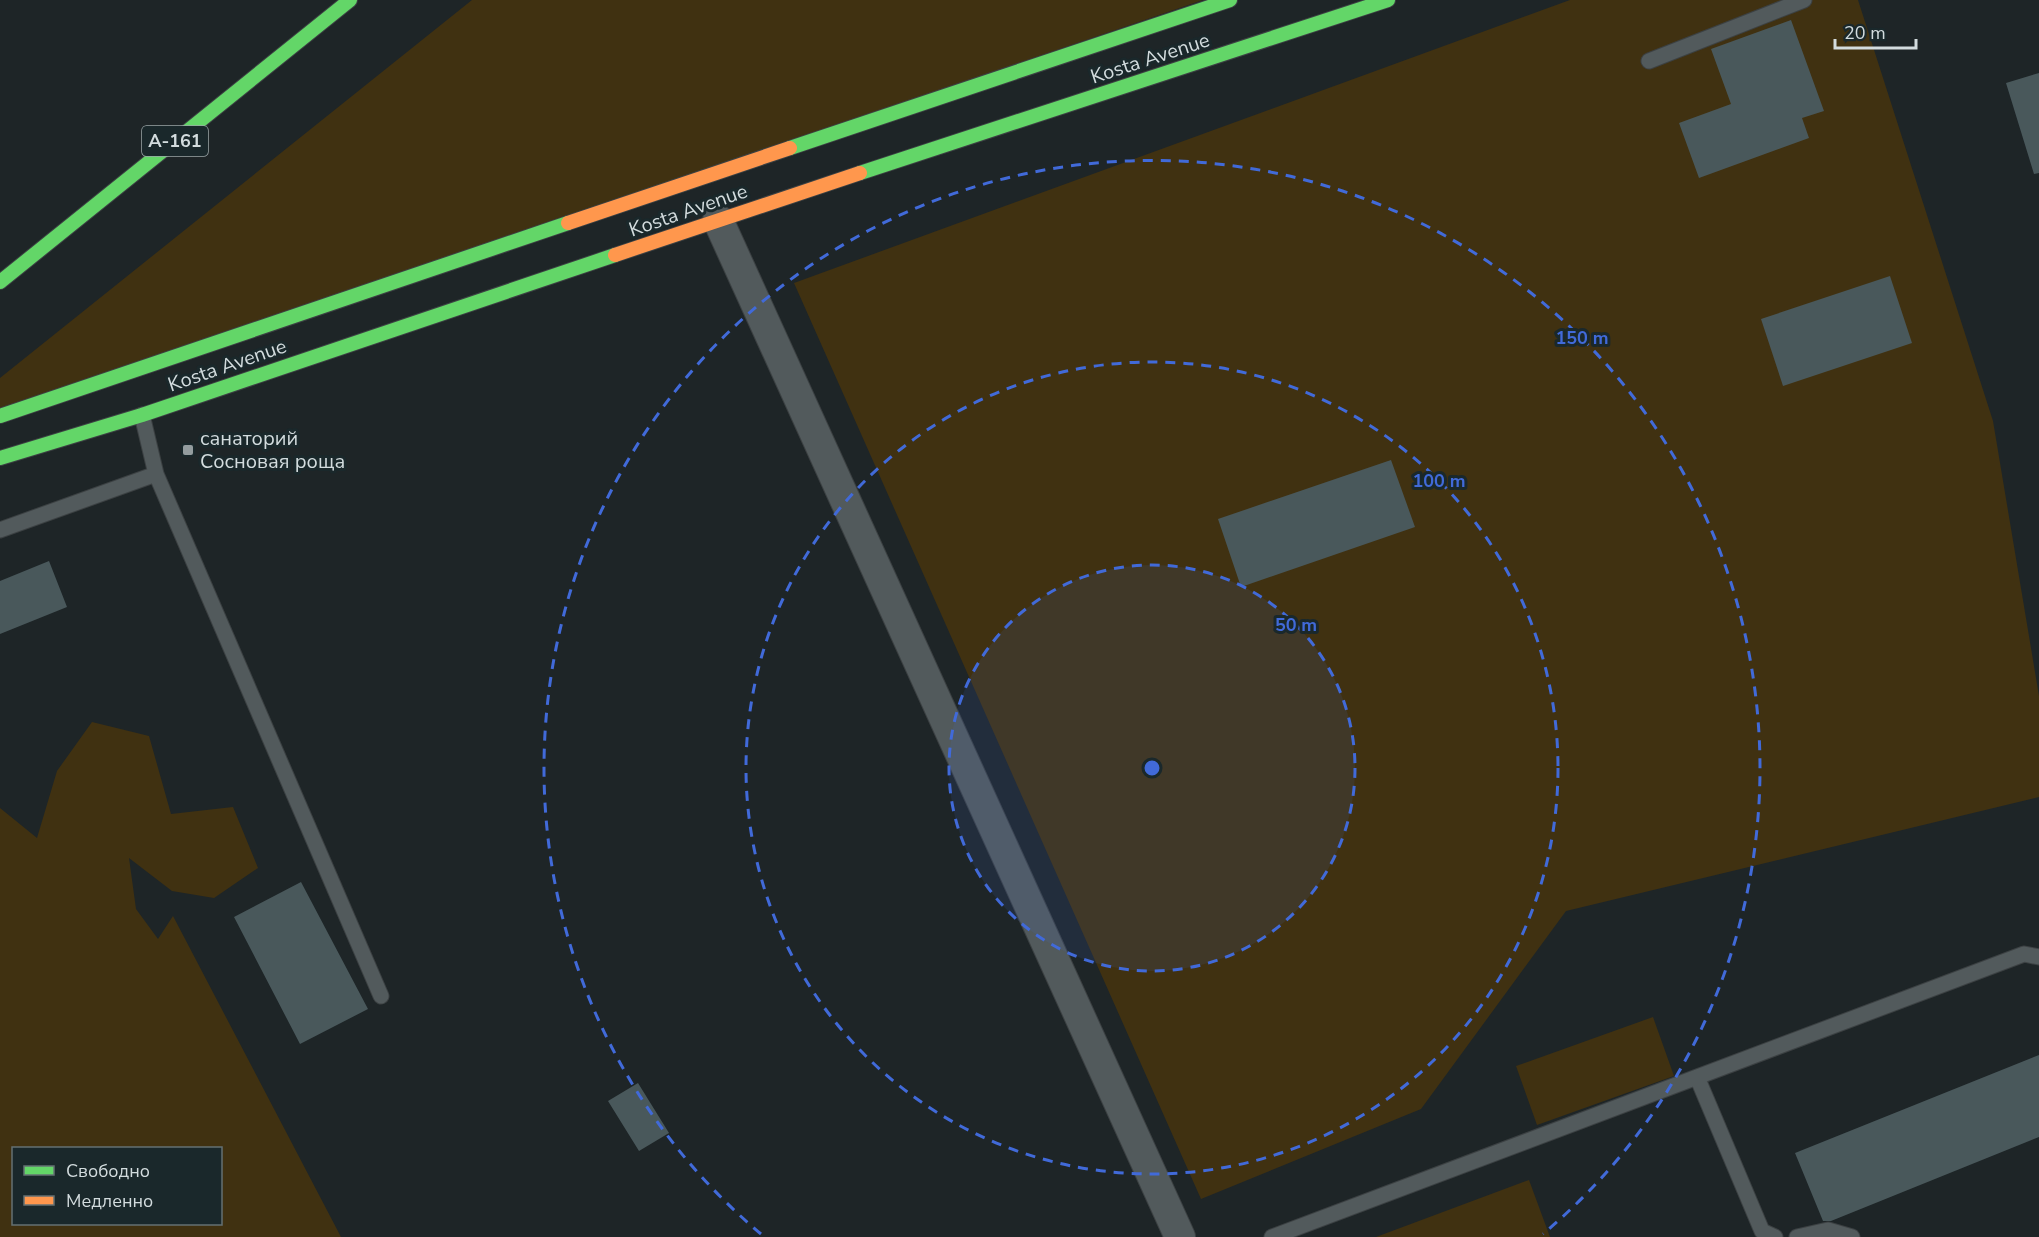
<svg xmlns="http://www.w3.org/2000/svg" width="2039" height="1237" font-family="'Nunito Sans',sans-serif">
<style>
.green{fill:#403111;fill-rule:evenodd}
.building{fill:#49585b}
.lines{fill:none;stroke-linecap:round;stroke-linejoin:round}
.lane-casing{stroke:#3c4143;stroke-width:17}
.street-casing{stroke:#3c4143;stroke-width:32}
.fast-casing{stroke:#3c4143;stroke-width:16}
.slow-casing{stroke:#3c4143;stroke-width:16}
.lane{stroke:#525a5c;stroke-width:15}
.street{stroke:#525a5c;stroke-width:30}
.fast{stroke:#63d668;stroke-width:14}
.slow{stroke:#ff974d;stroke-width:14}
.ring{fill:none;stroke:#416ad9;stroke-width:3;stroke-dasharray:10 8}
.poi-dot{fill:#949c9e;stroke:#1a282b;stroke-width:2}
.labels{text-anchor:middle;stroke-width:6;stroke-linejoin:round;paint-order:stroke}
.shield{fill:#1a282b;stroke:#9ca6a8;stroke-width:1.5}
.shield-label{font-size:18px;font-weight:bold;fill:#d3dcde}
.street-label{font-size:20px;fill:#d3dcde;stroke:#1a282b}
.poi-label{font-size:20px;fill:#d3dcde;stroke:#1a282b;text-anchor:start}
.centre{fill:#416ad9;stroke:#1a282b;stroke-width:3}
.ring-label{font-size:18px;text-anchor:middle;font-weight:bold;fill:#416ad9;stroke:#1a282b;stroke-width:6;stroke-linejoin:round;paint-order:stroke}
</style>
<rect width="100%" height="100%" fill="#1e2527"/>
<!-- green -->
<path class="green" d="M472,0H1203L0,412V378Z
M1570,0H1858L1993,421L2039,696V797L1566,911L1421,1109L1201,1199L794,283Z
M92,722L149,736L171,814L233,807L258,868L214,898L172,891L129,858L136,909L158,939L173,916L341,1237H0V808L37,838L57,771ZM14,1148H220V1224H14Z
M1653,1017L1674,1076L1537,1125L1516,1066Z
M1529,1180L1550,1237H1376Z"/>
<!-- building -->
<path class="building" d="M1791,20L1824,111L1802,118L1809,138L1699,178L1679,123L1731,104L1711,49Z
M2039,73V173L2034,174L2006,83Z
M1890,276L1912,343L1783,386L1761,319Z
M1391,460L1415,527L1241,587L1218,519Z
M49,561L67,607L0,634V581Z
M301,882L368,1009L300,1044L234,917Z
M2039,1055V1137L1831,1221H1823L1795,1153Z
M638,1083L669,1133L639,1151L608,1101Z"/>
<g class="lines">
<defs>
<path id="lane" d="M1649,61L1804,0
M142,415L156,474L381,996
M0,530L156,474
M1697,1077L1762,1231L1775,1237
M1272,1237L2024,954L2039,957
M1797,1237L1828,1230L1852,1237"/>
<path id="street" d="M718,220L1180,1237"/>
<path id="fast" d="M790,148L1230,0
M860,173L1388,0
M0,282L350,0
M0,416L568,223
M0,458L142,415L615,255"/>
<path id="slow" d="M568,223L790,148
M615,255L860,173"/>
</defs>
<!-- lane casing -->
<use href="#lane" class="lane-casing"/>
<!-- street casing -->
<use href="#street" class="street-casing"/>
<!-- fast casing -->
<use href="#fast" class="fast-casing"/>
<!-- slow casing -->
<use href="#slow" class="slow-casing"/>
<!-- lane -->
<use href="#lane" class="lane"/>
<!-- street -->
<use href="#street" class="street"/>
<!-- fast -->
<use href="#fast" class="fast"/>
<!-- slow -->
<use href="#slow" class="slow"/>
</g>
<!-- distance rings -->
<circle cx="1152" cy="768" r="203" fill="#416ad9" fill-opacity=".12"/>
<g class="ring">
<circle cx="1152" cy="768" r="203"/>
<circle cx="1152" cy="768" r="406"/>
<path d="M761 1234A608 608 0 1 1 1543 1234"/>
</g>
<!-- markers -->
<rect class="poi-dot" x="182" y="444" width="12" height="12" rx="3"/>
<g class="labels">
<!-- shield labels -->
<rect class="shield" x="142" y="126" width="66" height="30" rx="4.5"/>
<g class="shield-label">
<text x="175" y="147">А-161</text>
</g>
<!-- street labels -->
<g class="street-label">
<text transform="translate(1150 58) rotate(-18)" y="7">Kosta Avenue</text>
<text transform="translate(688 210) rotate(-19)" y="7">Kosta Avenue</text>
<text transform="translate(227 365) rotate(-19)" y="7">Kosta Avenue</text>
</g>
<!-- poi labels -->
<g class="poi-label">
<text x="200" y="445">санаторий<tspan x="200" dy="23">Сосновая роща</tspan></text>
</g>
</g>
<circle cx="1152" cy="768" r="9" class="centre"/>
<g class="ring-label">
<text x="1582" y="344">150 m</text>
<text x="1439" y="487">100 m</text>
<text x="1296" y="631">50 m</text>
</g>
<!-- legend -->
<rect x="12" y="1147" width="210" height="78" fill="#1a282b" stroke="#647073" stroke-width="1.5"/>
<rect x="24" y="1166" width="30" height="9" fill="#63d668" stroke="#647073" stroke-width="1.5"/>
<text x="66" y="1177" font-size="18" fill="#d3dcde">Свободно</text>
<rect x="24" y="1196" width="30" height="9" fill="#ff974d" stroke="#647073" stroke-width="1.5"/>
<text x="66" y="1207" font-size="18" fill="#d3dcde">Медленно</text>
<!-- scale -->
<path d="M1835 39v9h81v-9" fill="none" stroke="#d3dcde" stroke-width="3"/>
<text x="1844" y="39" font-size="18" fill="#d3dcde" stroke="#1a282b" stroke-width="4.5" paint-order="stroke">20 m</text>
</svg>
